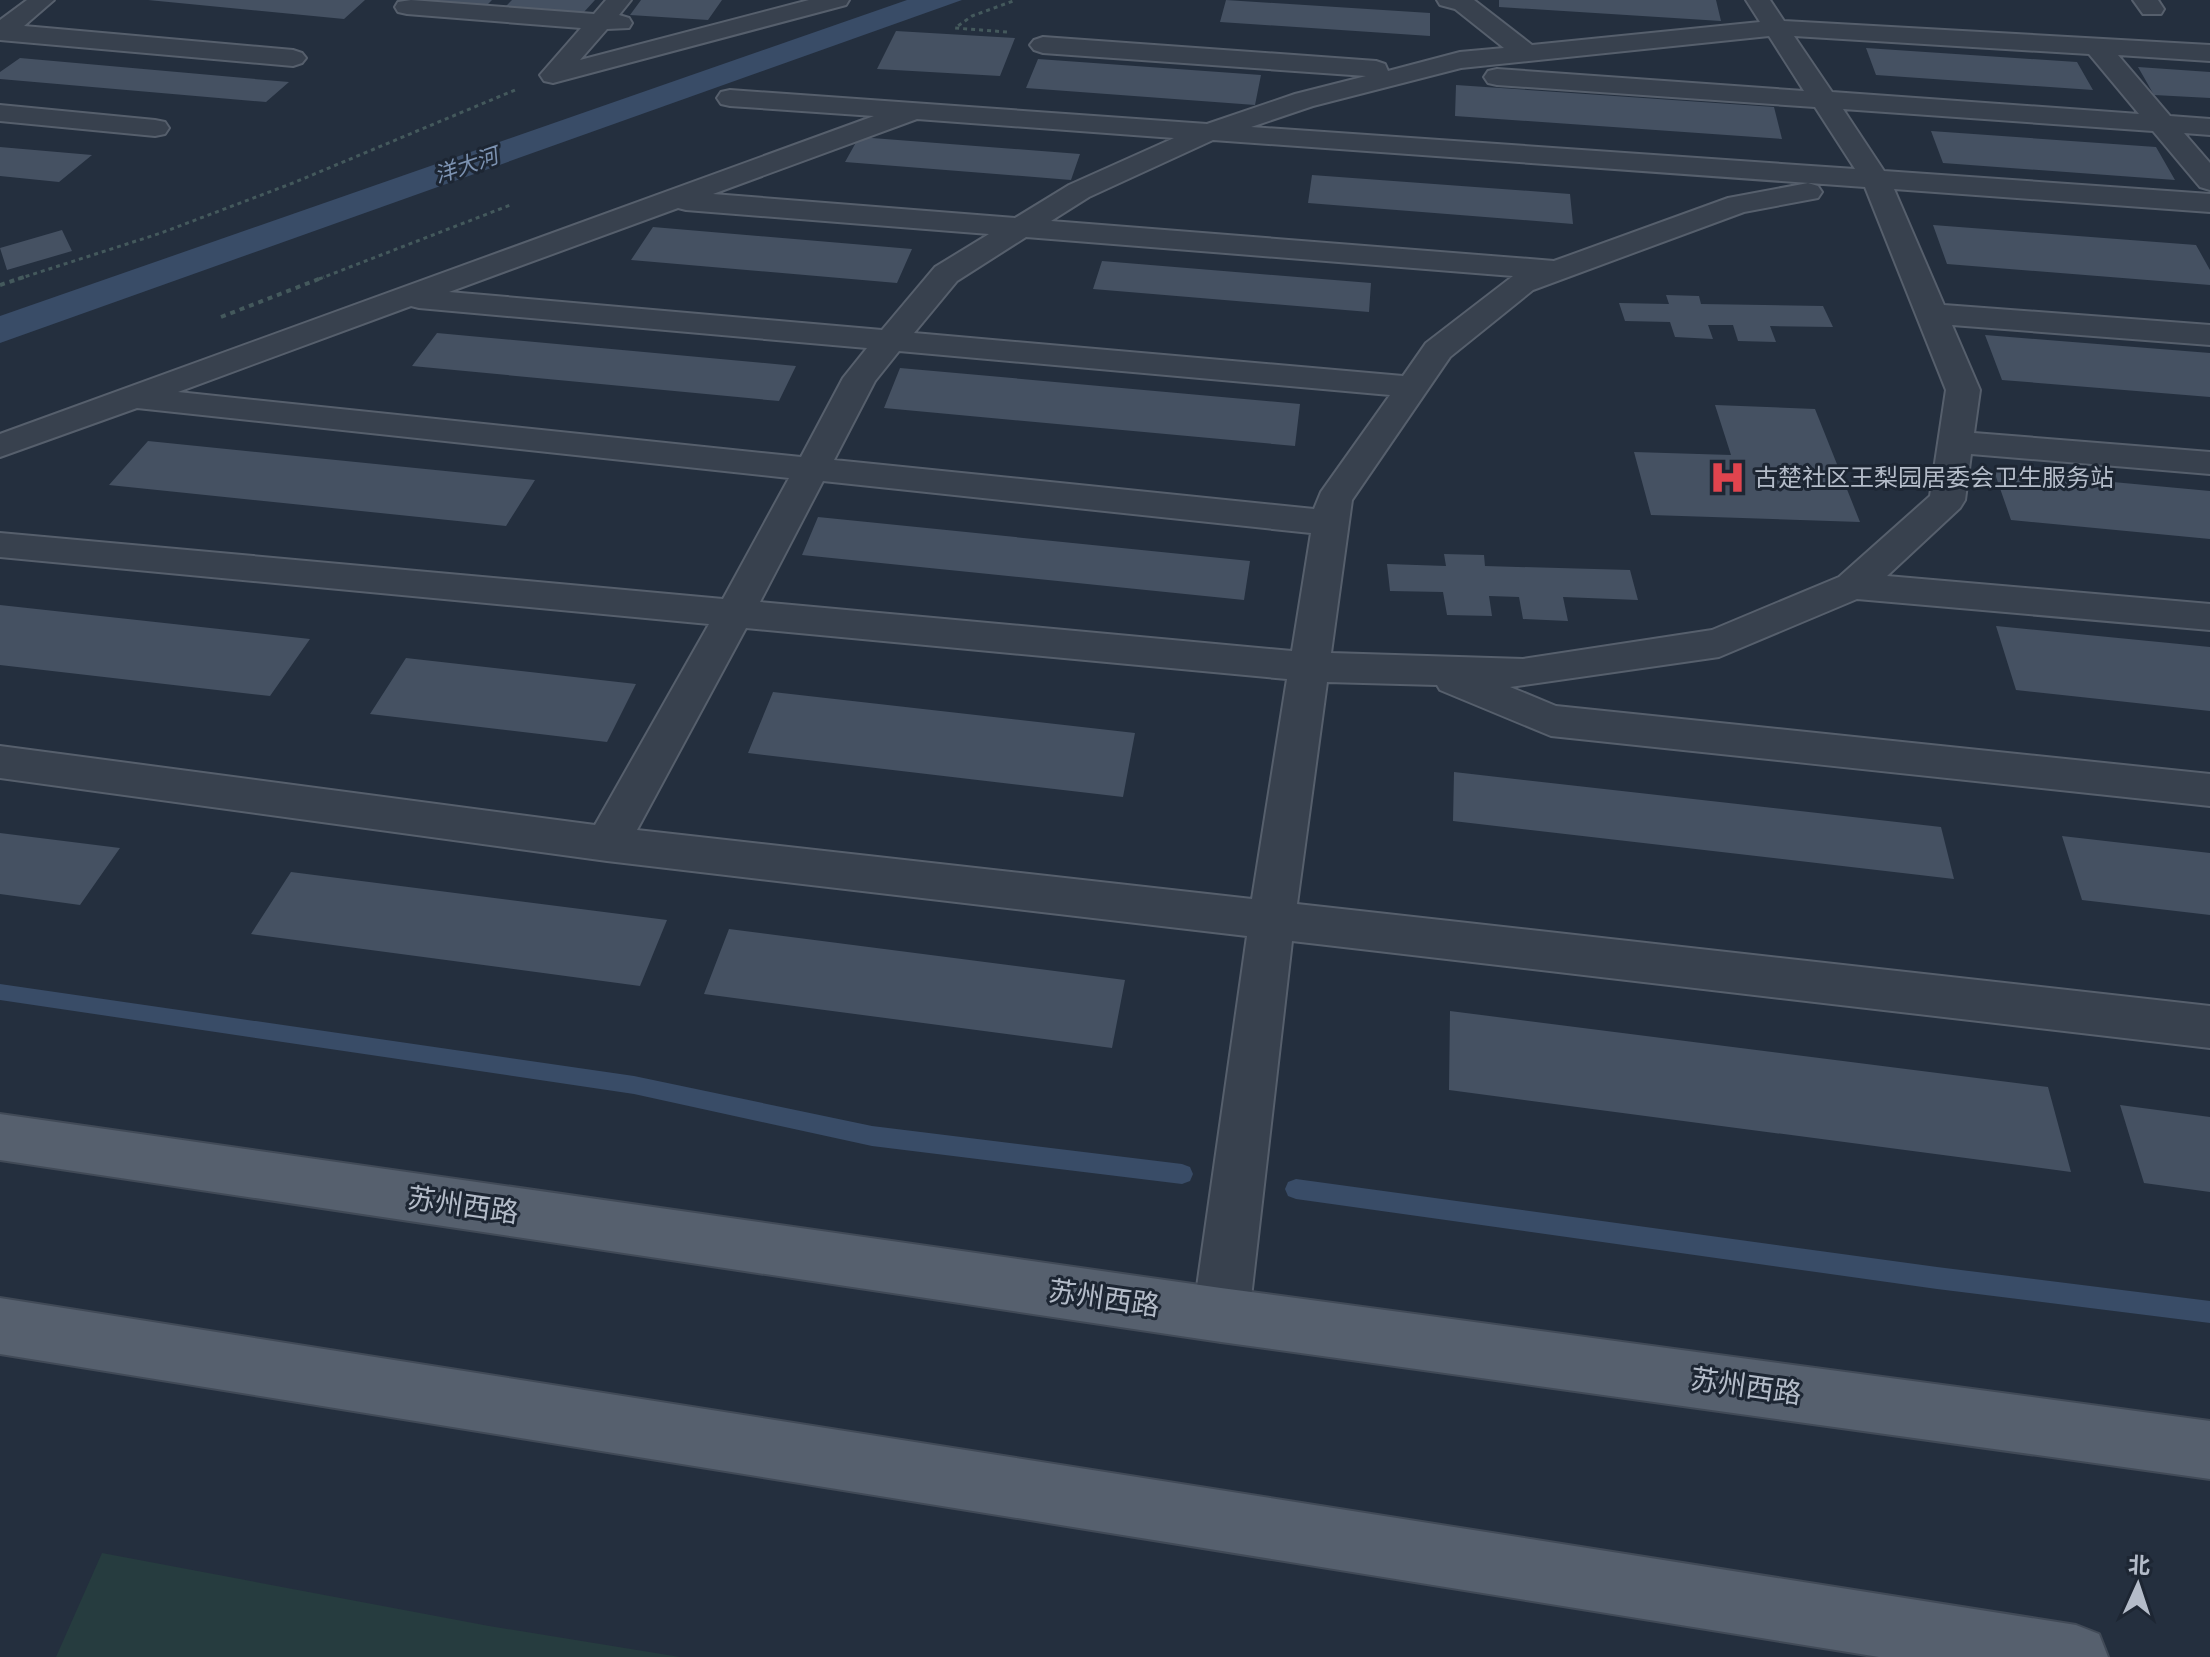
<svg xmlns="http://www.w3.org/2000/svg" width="2210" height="1657" font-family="'Space Grotesk','Noto Sans SC',sans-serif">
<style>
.green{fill:#263c3f}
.water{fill:#394c67}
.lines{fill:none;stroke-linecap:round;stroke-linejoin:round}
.stream{fill:#394c67;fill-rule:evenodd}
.building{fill:#455162}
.minor-casing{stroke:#565f6c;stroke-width:4}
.major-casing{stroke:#414a57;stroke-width:4}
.path-far1{stroke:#44595c;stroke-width:3;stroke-dasharray:4 4;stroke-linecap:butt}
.path{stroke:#44595c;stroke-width:4;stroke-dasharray:5 5;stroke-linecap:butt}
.minor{fill:#38414e;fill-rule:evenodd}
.major{fill:#56606e;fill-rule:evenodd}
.labels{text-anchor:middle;stroke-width:6;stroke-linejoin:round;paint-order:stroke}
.far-water-label{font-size:22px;font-style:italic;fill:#7c92b1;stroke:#1d2633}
.poi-label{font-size:24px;fill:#b4bcc9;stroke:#1d2633;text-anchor:start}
.near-street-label{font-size:28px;fill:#b4bcc9;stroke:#1d2633}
</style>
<rect width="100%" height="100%" fill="#242f3e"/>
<!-- green -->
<path class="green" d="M102,1553L489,1626L680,1657H56Z"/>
<!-- water -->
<path class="water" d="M907,0H962L0,343V316Z"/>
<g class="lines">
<!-- stream -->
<path class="stream" d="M0,984L634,1076L872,1126L1182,1164L1190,1167L1193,1174L1190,1181L1182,1184L872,1146L634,1094L0,1000Z
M1296,1179L1937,1267L2210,1301V1323L1937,1289L1296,1199L1288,1196L1285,1189L1288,1182Z"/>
</g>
<!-- building -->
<path class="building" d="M148,0H365L344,19Z
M426,0H492L486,6Z
M512,0H595L584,12L505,7Z
M641,0H722L708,20L630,15Z
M1226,0L1430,13V36L1220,22Z
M1499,0H1716L1721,21L1499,7Z
M896,31L1015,38L1000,76L877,69Z
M1866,48L2077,62L2093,90L1876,75Z
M20,58L289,82L266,102L0,79V72Z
M1038,59L1261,75L1255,105L1026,88Z
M2138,67L2210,72V98L2154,95Z
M1456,85L1774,107L1782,139L1455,116Z
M1931,131L2156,147L2175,180L1943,163Z
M859,137L1080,154L1071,180L845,162Z
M0,147L92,155L59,182L0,176Z
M1312,175L1570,194L1573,224L1308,203Z
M1933,225L2196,245L2210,270V285L1947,264Z
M653,227L912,249L897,283L631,260Z
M62,230L72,251L7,270L0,248Z
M1102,261L1371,283L1369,312L1093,289Z
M1666,295L1699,296L1701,304L1823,306L1833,327L1770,326L1776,342L1738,341L1733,325H1708L1713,339L1675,337L1670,322L1625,321L1619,303L1669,304Z
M437,333L796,366L779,401L412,366Z
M1985,335L2210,353V397L2002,380Z
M900,368L1300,404L1295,446L884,408Z
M1715,405L1815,409L1860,522L1651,515L1634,452L1731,455Z
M148,441L535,480L506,526L109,485Z
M1994,471L2210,491V539L2011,520Z
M818,517L1250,561L1244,600L802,555Z
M1444,554L1484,555L1485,566L1630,570L1638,600L1563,597L1568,621L1523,619L1519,597L1489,596L1492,616L1447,615L1443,592L1390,591L1387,564L1446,566Z
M0,605L310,639L270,696L0,665Z
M1996,626L2210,647V711L2016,690Z
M406,658L636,684L607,742L370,714Z
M773,692L1135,733L1123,797L748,753Z
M1454,772L1941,827L1954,879L1453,821Z
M0,833L120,848L80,905L0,894Z
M2062,836L2210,853V915L2082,900Z
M291,872L667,920L640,986L251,934Z
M729,929L1125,980L1112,1048L704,994Z
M1450,1011L2048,1087L2071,1172L1449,1090Z
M2120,1105L2210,1117V1192L2144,1183Z"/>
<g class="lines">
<defs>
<path id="minor" d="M27,0H54L24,26L293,50L302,53L306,58L302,63L293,66L0,40V20Z
M411,0L594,14L606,0H631L619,15L629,18L632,23L629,28L607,29L580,60L809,0H849L846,5L553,83L544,81L540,75L581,28L407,14L398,12L395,7L398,2Z
M1437,0H1474L1532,45L1760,22L1746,0H1770L1784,21L2210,45V61L2118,55L2170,116L2210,119V135L2184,133L2210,163V190L2200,187L2153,131L1843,109L1884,171L2210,194V212L1894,189L1944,305L2210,325V345L1952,325L1980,390L1974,433L2210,452V474L1971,454L1965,500L1960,508L1887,576L2210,604V630L1857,599L1719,657L1510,687L1556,706L2210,774V806L1551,736L1440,690L1437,685L1327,682L1297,904L2210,1006V1048L1292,941L1249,1315L1241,1334L1221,1342L1201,1334L1193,1315L1247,936L607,861L0,778V746L595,825L709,624L0,557V533L723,599L789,478L137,408L0,457V434L874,116L730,106L721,104L717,98L721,92L730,90L1207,124L1295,94L1366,76L1043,53L1034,50L1030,45L1034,40L1043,37L1376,61L1385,64L1388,71L1460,52L1504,48L1455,9L1440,5ZM1769,36L1804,91L1497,69L1488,71L1484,77L1488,83L1497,85L1815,107L1855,169L1251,127L1313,106L1461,68ZM1794,36L2089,54L2139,114L1832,92ZM917,119L1174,138L1069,185L1015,218L713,194ZM1213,140L1865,187L1946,390L1930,496L1839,577L1712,630L1523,659L1331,653L1352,500L1450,357L1533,290L1744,212L1818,198L1822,192L1818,186L1808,183L1728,198L1554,261L1051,221L1089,197ZM678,208L686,210L989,234L935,267L882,330L449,292ZM1026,237L1513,276L1426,343L1403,376L914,333L957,281ZM411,306L419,308L867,348L843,378L801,457L178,392ZM899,351L1390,395L1321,492L1314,509L834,460L875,381ZM823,481L1311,533L1292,651L760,602ZM746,628L1287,679L1252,899L637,830Z
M2133,0H2158L2164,9L2161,14H2143Z
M0,105L155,120L165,122L169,128L165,134L155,136L0,121Z"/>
<path id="major" d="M0,1114L1221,1288L2210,1421V1479L1221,1342L0,1160Z
M0,1298L2076,1625L2099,1634L2108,1657H1879L0,1354Z"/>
</defs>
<!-- minor casing -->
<use href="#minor" class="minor-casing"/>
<!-- major casing -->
<use href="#major" class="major-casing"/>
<!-- path-far1 -->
<path class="path-far1" d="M1007,32L955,28L972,16L1016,0
M18,279L161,233L293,183L515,90
M319,279L513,204"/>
<!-- path -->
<path class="path" d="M0,285L24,277
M221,317L324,277"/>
<!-- minor -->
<use href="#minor" class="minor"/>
<!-- major -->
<use href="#major" class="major"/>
</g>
<!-- icons -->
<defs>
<symbol id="hospital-bare" viewBox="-9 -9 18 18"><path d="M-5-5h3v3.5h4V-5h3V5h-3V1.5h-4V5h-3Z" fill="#e0444e" stroke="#1d2633" stroke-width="2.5" paint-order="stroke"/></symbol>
</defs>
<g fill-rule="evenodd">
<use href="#hospital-bare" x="1702" y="452" width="51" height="51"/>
</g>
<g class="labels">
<!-- far-water labels -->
<g class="far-water-label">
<text transform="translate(466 165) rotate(-19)" y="8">洋大河</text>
</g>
<!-- poi labels -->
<g class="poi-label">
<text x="1754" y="486">古楚社区王梨园居委会卫生服务站</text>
</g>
<!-- near-street labels -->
<g class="near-street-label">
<text transform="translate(463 1205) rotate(8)" y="10">苏州西路</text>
<text transform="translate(1104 1298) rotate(8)" y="10">苏州西路</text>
<text transform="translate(1746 1386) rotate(8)" y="10">苏州西路</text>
</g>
</g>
<!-- north arrow -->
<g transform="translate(2138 1585) rotate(3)" stroke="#1d2633" stroke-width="6" paint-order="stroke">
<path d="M0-6L14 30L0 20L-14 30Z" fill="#b4bcc9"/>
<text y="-12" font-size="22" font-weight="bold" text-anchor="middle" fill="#b4bcc9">北</text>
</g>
</svg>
